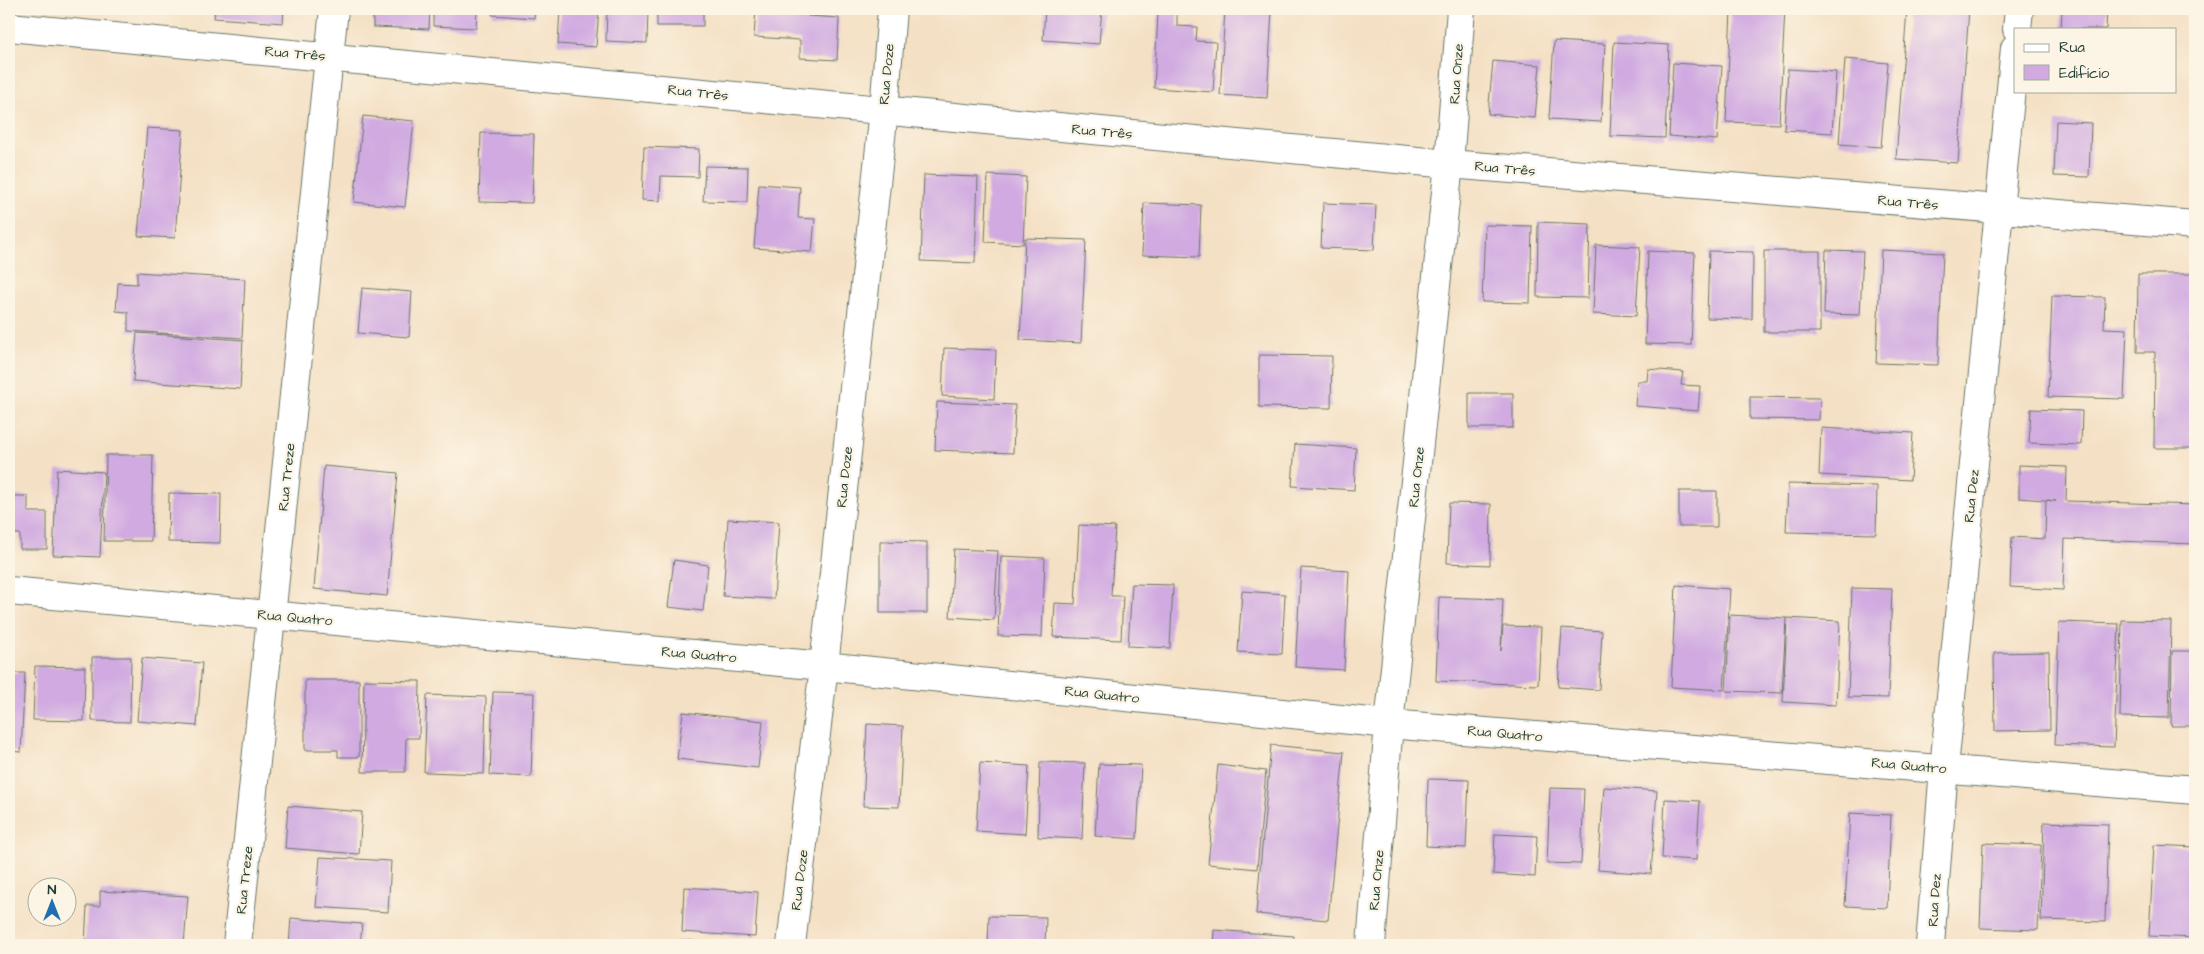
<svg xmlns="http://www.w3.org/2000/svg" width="2204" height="954" font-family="'Architects Daughter',sans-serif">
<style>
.building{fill:#d0aae1}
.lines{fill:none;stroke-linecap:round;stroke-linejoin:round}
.minor-casing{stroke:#6a7666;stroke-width:30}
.minor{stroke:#fff;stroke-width:28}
.labels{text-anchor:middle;stroke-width:4.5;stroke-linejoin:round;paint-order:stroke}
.street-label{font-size:14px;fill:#1f3d34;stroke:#fcf5e5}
</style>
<rect width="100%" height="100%" fill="#fcf5e5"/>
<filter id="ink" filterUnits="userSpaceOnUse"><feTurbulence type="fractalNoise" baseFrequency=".02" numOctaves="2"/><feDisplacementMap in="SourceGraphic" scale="10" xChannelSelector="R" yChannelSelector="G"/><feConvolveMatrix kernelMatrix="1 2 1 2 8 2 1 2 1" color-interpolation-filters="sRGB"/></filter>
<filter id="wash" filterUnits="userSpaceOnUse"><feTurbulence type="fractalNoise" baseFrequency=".0096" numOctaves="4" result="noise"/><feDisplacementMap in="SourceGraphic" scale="20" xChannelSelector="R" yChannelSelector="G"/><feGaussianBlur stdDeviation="1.12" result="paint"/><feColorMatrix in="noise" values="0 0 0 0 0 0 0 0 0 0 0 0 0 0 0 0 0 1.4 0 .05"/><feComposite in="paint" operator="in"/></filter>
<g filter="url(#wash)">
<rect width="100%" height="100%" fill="#f4e0c4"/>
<g id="blocks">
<!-- building -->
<path class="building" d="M215,9H284L283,23L214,18Z
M373,9H430L429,29L373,27Z
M433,9H477L476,28L433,26Z
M493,9H535L534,18L492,15Z
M560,9H599L596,47L558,44Z
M607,9H648L647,43L606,41Z
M657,9H703V26H657Z
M756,9H809L808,16L839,18L837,60L800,58V40L754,37Z
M1045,9H1102L1099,44L1043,40Z
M1225,9H1272L1267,98L1220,95Z
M1731,9H1785L1779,124L1726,122Z
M1907,9H1969L1958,163L1896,159Z
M2062,9H2107L2106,29H2061Z
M1158,13L1177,14V26L1197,27L1196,41L1216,42L1213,92L1154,88Z
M1554,41L1605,44L1601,122L1549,119Z
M1614,42L1669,45L1665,138L1610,136Z
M1845,59L1888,63L1881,147L1839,144Z
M1493,61L1540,65L1535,118L1488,114Z
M1673,63L1722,66L1717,140L1669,136Z
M1788,69L1836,72L1832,133L1784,130Z
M363,116L414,121L405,207L354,202Z
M2056,121L2091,123L2089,177L2054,176Z
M147,128L183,130L175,238L138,236Z
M481,133L534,134L532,203L479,202Z
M644,147L699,149L698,177L661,176L660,201L642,200Z
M705,166L748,167L747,202L703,201Z
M924,175L978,177L975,263L921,261Z
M988,175L1026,177L1023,244L985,242Z
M759,184L800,187L798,218L815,219L812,252L754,248Z
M1144,203L1201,205L1199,257L1142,255Z
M1323,203L1376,205L1374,250L1321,248Z
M1538,222L1590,224L1588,298L1537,297Z
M1485,225L1532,226L1530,303L1482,302Z
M1025,238L1086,240L1081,343L1020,340Z
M1596,245L1640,247L1636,316L1593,314Z
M1826,250L1863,251L1860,315L1824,314Z
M1881,250L1943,253L1938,365L1876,363Z
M1648,251L1695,253L1691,345L1645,344Z
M1709,251L1753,252L1752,319L1707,318Z
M1764,251H1820V332H1764Z
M137,272L245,279L242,338L128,331V312L116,311L118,283L137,284Z
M2138,274H2195V448H2154L2155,352H2137Z
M362,288L412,292L409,337L358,333Z
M2052,296L2105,297L2104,328L2127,329L2124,399L2048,397Z
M137,333L243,340L240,389L133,381Z
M944,348L996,350L994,399L942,396Z
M1259,355L1332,356L1331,408L1259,407Z
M1648,369L1683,372L1681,385L1700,386L1698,411L1635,406L1637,381H1647Z
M1469,393H1513V428H1469Z
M1750,397L1820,398L1819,420L1750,419Z
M937,402L1015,405L1013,453L935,450Z
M2031,409L2082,411L2081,445L2029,443Z
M1821,428L1913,433L1910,480L1819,475Z
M1295,444L1356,448L1354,490L1292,486Z
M106,455H153L151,541H104Z
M2019,465L2067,467L2066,501L2195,505V544L2065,539L2063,590L2010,587L2012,537L2045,539L2046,500L2056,501L2019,498Z
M324,466L398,473L387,596L314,589Z
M57,469L104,472L100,557L53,555Z
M1788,484L1877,486L1876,534L1786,532Z
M1679,491H1717V527H1679Z
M169,493L221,494L220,543L168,542Z
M9,496H28V512H47V549H20V534H9Z
M1449,503L1491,504L1490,565L1447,563Z
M728,519L779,522L774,599L723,596Z
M1079,525L1115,527L1111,596H1123L1121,640L1053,637L1055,603L1075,604Z
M880,541L927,542V613H880Z
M954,549L998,551L994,620L950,617Z
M1001,556L1045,558L1042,637L998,636Z
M674,560L708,565L703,611L668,607Z
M1301,568L1349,571L1344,670L1295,667Z
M1132,584L1173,585L1170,648L1128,646Z
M1676,585L1730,589L1724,690L1671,687Z
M1852,588L1892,589L1888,698L1848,697Z
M1242,591L1285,594L1282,654L1238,652Z
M1439,597L1503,599L1501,651L1503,626L1541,627L1538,685L1436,681Z
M1730,615L1786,618L1782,693L1726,691Z
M1787,618L1840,621L1836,705L1783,702Z
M2122,620L2171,621L2169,718L2120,717Z
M2059,622L2119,624L2114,747L2055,745Z
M1562,628L1602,631L1599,690L1558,687Z
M2172,651H2195V726H2171Z
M2049,652L2050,730L1995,731L1994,653Z
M92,657H131L130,722L92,721Z
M142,658L202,663L197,726L137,721Z
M35,666L85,667L84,721L33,720Z
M9,673H25L21,752L9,751Z
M305,680H359V757H338V750H305Z
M364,680L420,681L419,738H406L405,772H362Z
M493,692L534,693L531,777L490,775Z
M427,695L486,697L484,774L424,772Z
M683,712L763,721L758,768L677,759Z
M867,724L903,726L899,807L863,806Z
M1271,745L1344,752L1328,920L1256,914Z
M1040,762L1085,763L1082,839L1038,837Z
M980,763L1029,766L1025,834L976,831Z
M1099,764L1141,765L1137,839L1095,836Z
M1218,765L1266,771L1257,869L1208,864Z
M1428,779L1469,780L1466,848L1426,846Z
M1604,787L1657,791L1651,874L1598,870Z
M1550,788L1584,789L1581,864L1547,863Z
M1665,799L1700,801L1696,860L1662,858Z
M288,806L362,812L359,854L285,848Z
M1850,813L1891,815L1887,908L1845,906Z
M2044,822L2108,824L2105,922L2041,920Z
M1495,834L1537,836L1535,877L1493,874Z
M1983,843L2041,845L2038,930L1980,928Z
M2154,845L2195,847V938L2149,936Z
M320,857L391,861L388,912L316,907Z
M684,887L758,892L755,937L682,932Z
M100,891L188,896L184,945L85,944L87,906H100Z
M989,916L1046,917L1045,945H988Z
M291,918L362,924L360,945H289Z
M1214,930L1294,936L1293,945H1213Z
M681,940L721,944V945H680Z"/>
</g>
</g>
<g filter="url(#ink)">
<use href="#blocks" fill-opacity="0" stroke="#6a7666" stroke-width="1"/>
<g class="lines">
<defs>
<path id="minor" d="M9,27L1449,164L2195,225
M2017,29L2019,9
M9,591L824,666L1389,724L2195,790
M237,945L334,9
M791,945L824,666L884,110L892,9
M1371,945L1389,724L1449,164L1461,9
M1930,945L1944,768L2015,48"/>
</defs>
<!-- minor casing -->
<use href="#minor" class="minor-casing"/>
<!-- minor -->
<use href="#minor" class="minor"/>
</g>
</g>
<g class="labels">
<!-- street labels -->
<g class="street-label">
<text transform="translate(295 53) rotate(5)" y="5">Rua Três</text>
<text transform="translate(886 74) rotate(-85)" y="5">Rua Doze</text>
<text transform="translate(1456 74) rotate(-86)" y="5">Rua Onze</text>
<text transform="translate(698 92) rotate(6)" y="5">Rua Três</text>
<text transform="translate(1102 131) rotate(5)" y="5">Rua Três</text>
<text transform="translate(1505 168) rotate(5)" y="5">Rua Três</text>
<text transform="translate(1908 202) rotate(5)" y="5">Rua Três</text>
<text transform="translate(286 477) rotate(-84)" y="5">Rua Treze</text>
<text transform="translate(844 477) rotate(-84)" y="5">Rua Doze</text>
<text transform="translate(1416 477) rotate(-84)" y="5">Rua Onze</text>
<text transform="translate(1971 496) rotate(-84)" y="5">Rua Dez</text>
<text transform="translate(295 617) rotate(5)" y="5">Rua Quatro</text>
<text transform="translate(699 654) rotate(5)" y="5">Rua Quatro</text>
<text transform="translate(1102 694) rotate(6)" y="5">Rua Quatro</text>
<text transform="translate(1505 733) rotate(5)" y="5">Rua Quatro</text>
<text transform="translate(1909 765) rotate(5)" y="5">Rua Quatro</text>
<text transform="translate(244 880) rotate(-84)" y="5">Rua Treze</text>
<text transform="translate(799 880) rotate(-83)" y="5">Rua Doze</text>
<text transform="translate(1376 880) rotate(-85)" y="5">Rua Onze</text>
<text transform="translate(1934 900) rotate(-86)" y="5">Rua Dez</text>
</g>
</g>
<!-- margin -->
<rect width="2204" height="954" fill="none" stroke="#fcf5e5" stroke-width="30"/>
<!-- legend -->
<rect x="2014" y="28" width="162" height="65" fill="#fcf5e5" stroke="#a4ab9e"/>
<rect x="2024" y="44" width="25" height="8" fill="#ffffff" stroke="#a4ab9e"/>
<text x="2059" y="52" font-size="15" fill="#1f3d34">Rua</text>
<rect x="2024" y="65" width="25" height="15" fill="#d0aae1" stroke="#a4ab9e"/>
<text x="2059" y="78" font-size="15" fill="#1f3d34">Edifício</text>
<!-- north arrow -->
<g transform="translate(52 902)"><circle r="24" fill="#fcf5e5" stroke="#a4ab9e"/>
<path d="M0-4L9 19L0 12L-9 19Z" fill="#1f6fb2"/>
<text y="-8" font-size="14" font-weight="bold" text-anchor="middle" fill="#1f3d34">N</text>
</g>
</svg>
